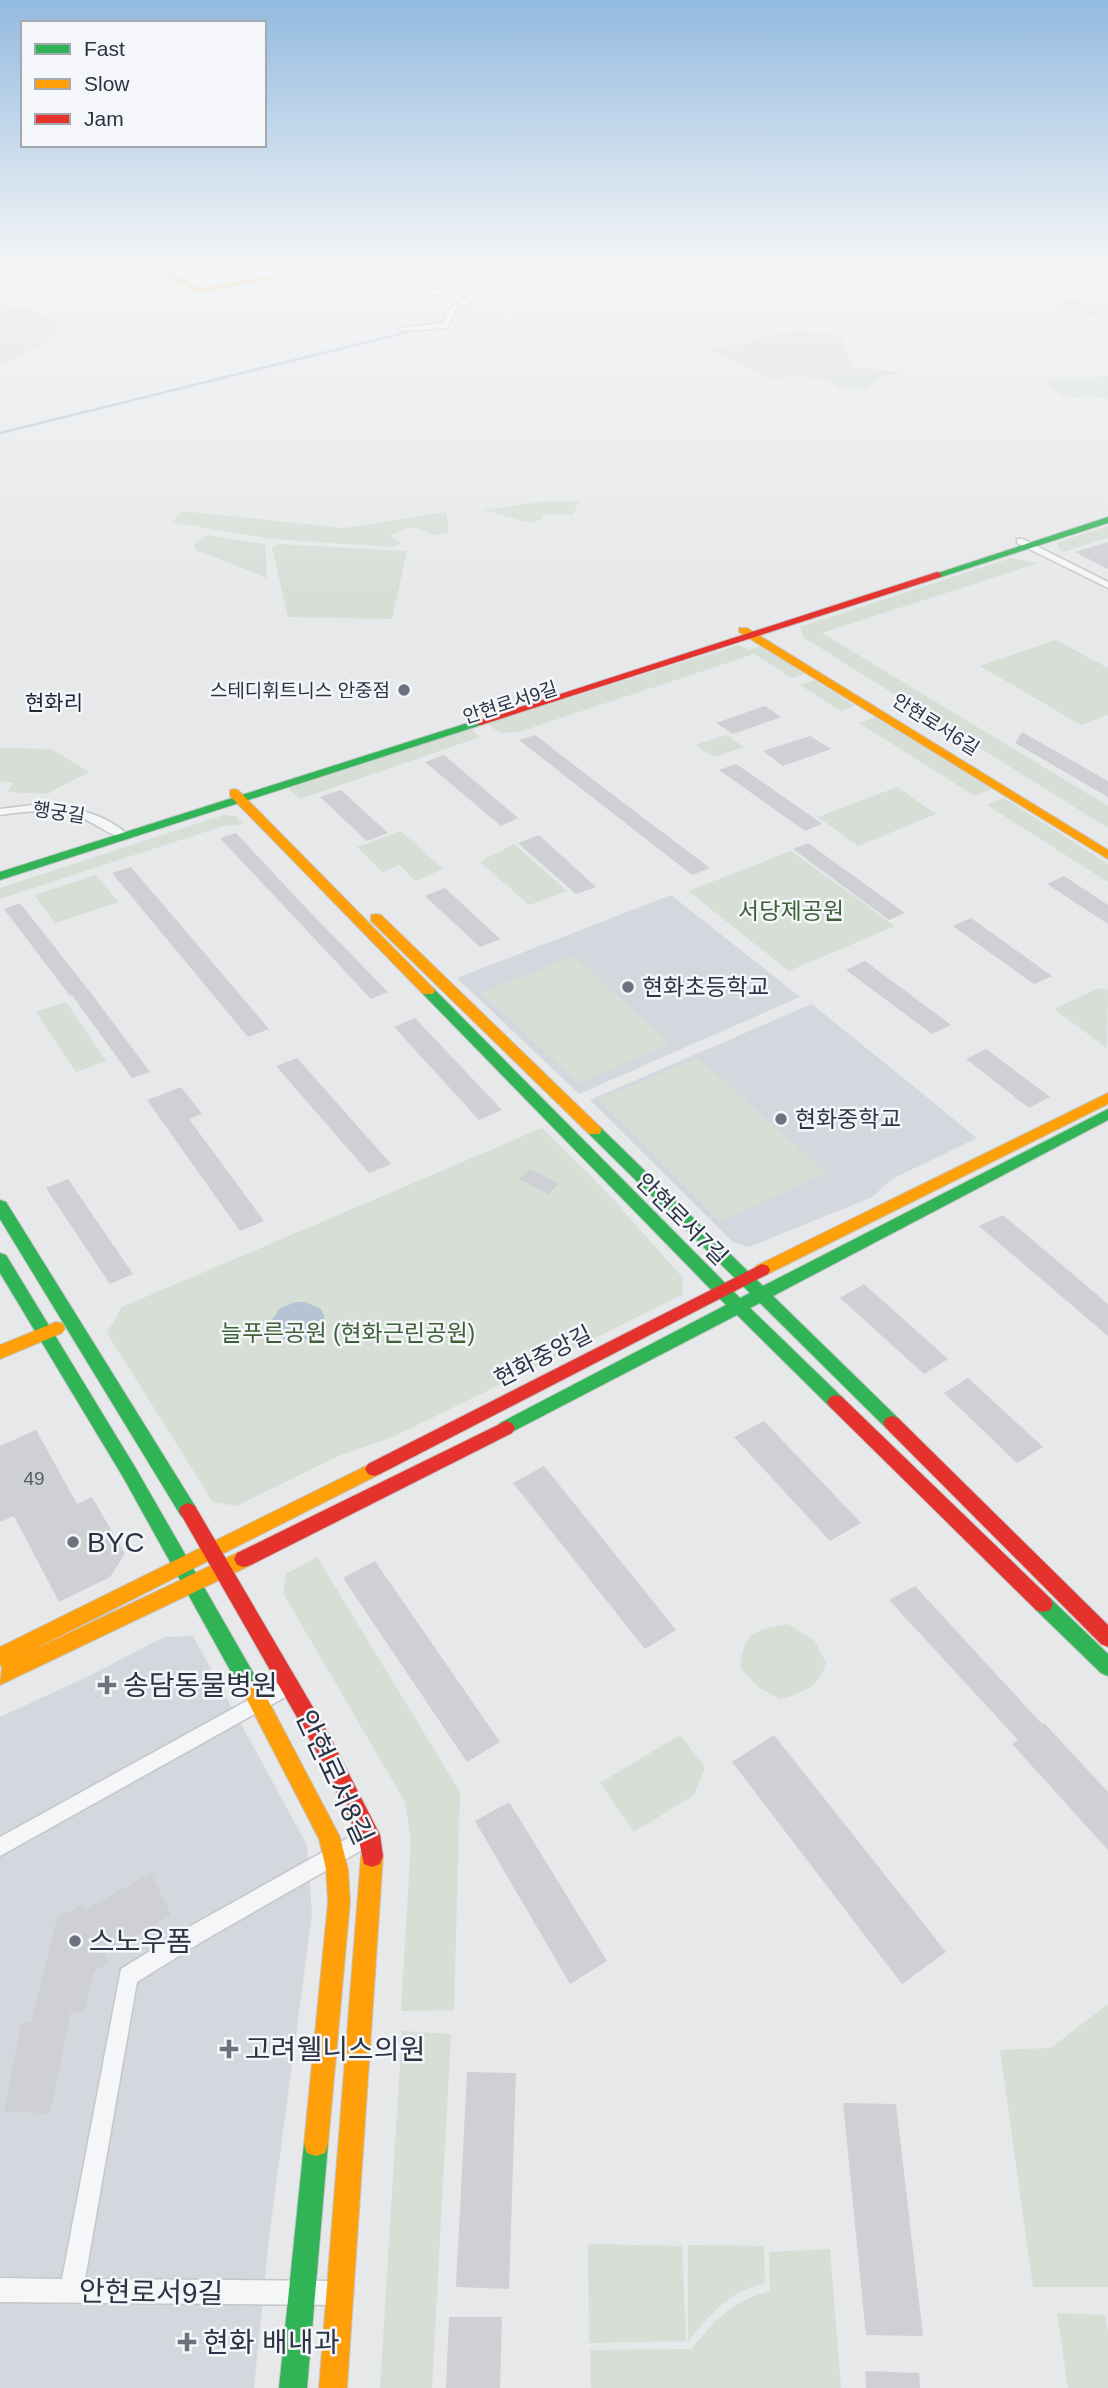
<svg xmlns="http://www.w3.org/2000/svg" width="1108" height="2388" font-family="Arial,'Noto Sans KR',sans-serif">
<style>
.built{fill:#d4d7dd}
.green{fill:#d6ded6}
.water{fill:#b4c4d5}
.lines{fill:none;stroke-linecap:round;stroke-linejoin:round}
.stream{stroke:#b4c4d5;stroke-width:2.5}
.building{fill:#ced0d3}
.street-casing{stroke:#c4c6c8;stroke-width:3}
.fast-casing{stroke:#c4c6c8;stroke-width:2}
.slow-casing{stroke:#c4c6c8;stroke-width:2}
.jam-casing{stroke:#c4c6c8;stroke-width:2}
.street{fill:#f5f6f7;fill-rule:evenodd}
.fast{fill:#30b455;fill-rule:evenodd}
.slow{fill:#ff9f0a;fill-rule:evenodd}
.jam{fill:#e5322d;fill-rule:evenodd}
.poi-dot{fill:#6c737f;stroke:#f4f6f9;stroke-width:2.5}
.labels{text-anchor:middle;stroke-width:5;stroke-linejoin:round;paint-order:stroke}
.far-poi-label{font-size:19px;fill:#2b3445;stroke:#f4f6f9;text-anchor:end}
.far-street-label{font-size:19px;fill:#2b3445;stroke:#f4f6f9}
.number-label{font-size:19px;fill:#545c69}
.far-quarter-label{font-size:21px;fill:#1d2536;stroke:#f4f6f9}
.park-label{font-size:23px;fill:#3f6138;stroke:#f4f6f9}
.poi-label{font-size:23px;fill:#2b3445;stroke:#f4f6f9;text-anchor:start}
.street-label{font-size:23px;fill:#2b3445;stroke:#f4f6f9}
.near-poi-label{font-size:28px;fill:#2b3445;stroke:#f4f6f9;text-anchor:start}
.near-street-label{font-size:28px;fill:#2b3445;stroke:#f4f6f9}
</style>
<rect width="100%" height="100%" fill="#e6e8ea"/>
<!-- built -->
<path class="built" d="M671,895L800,997L579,1094L457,978Z
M812,1004L977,1138L892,1179L872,1197L749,1247L733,1242L590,1100Z
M193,1636L307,1845L312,1914L269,2238L254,2388H0V1717L89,1676L164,1637Z"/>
<!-- green -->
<path class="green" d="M179,263H193L220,276L199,263H230L244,271L234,274L265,269L261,273L222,280L211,279Z
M967,263L1022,265L1047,271L1098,267L1104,275L1058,277Z
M1063,301H1084L1087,306H1108V319L1057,308Z
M0,305C21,308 47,310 60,327C46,346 23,357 0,363Z
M795,331L825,332L843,338L853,367L904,373L881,376L867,389H841L826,380L789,374L788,378H771L709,348L745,344L763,337Z
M1108,376V399C1079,392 1067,409 1045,380Z
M548,501H579L573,515L543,514L542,520L530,523L483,510Z
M182,511L344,528L446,512L449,532L433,535L421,529L410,527L389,536L402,543L393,547L272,539L172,522Z
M1108,526V538L1064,552L1059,549L1056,543Z
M206,535L265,544L267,578L196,550L194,544Z
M278,544L407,551L392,619L288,617L272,548Z
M1011,558L1038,563L822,633L1108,806V828L803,637L800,627Z
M1056,640L1108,668V715L1081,725L980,666Z
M739,645L748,650L761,646L805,674L792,678L754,654L519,732L499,733L487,723Z
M814,680L855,706L841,711L800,685Z
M875,717L992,789L975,796L859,723Z
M470,728L480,737L300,799L287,787Z
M726,735L744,747L714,757L696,745Z
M0,748L51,749L89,772L46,794L6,792L14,783L0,781Z
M897,787L936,814L858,846L818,817Z
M1004,798L1108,864V882L987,805Z
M224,815L235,816L243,824L223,826L0,899V888Z
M401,831L443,869L415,881L400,865L382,872L357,847Z
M514,844L567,891L529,905L480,862Z
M791,851L895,926L789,971L688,891Z
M96,875L118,902L55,923L34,895Z
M574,956L671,1044L579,1083L480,993Z
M1099,988L1108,990L1107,1048L1054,1009Z
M66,1002L106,1061H107L76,1072L36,1012Z
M698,1058L827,1173L720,1221L598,1100Z
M542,1128L612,1198L683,1278L682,1295L395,1436L336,1457L237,1506L213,1502L107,1333L122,1307Z
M317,1557L460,1792L454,2010L401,2011L411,1840L405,1802L283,1593L286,1574Z
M788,1624L814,1640L826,1662C820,1687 803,1693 780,1699L759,1688L740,1668C745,1630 753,1631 788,1624Z
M680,1735L705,1767L694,1795L634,1832L600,1783Z
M1108,2004V2287H1033L1000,2050L1051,2048Z
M402,2031L451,2034L432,2388H380Z
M588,2244L682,2246L686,2341L589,2343Z
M688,2245L764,2246L765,2283C729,2291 709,2315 688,2342Z
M830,2249L841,2388H591L590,2350L692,2349C716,2318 731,2302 770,2291L769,2252Z
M1057,2313L1105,2315L1108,2332V2388H1068Z"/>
<!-- water -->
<path class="water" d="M296,1302H305L320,1308C340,1336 295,1350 274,1334L271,1321L280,1308Z"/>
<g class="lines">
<!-- stream -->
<path class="stream" d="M0,433L424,328"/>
</g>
<!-- building -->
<path class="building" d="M1108,542V569L1075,552Z
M765,706L781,717L733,734L716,723Z
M1022,732L1108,781V797L1015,743Z
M535,735L621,801L710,868L692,875L519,740Z
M810,736L831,749L783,766L763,751Z
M444,755L518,818L501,826L425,762Z
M736,764L764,783L822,824L805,831L719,770Z
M341,790L388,833L367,841L320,797Z
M236,833L306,908L388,992L371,999L220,838Z
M539,835L596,887L576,894L518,843Z
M808,843L905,913L889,920L793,849Z
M131,867L196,943L269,1029L248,1037L112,873Z
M1064,876L1108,905V924L1047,884Z
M445,888L500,939L480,947L425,896Z
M20,903L94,997L150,1072L132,1078L72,995L70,996L4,909Z
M971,918L1052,976L1034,984L953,926Z
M865,961L951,1025L932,1034L846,970Z
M415,1018L502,1110L479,1120L394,1027Z
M986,1049L1050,1097L1029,1108L966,1059Z
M297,1058L391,1164L369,1173L276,1066Z
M181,1087L202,1114L189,1119L264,1221L240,1231L147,1100Z
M530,1169L559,1184L548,1194L519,1179Z
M68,1179L133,1274L110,1284L46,1188Z
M1003,1215L1108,1304V1336L979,1226Z
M864,1284L948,1359L924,1374L840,1298Z
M968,1378L1043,1447L1017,1463L944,1393Z
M764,1421L861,1523L830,1541L734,1437Z
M36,1430L77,1504L92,1497L125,1554L110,1577L59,1602L14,1516L0,1522V1446Z
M544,1466L676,1630L645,1649L513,1483Z
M375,1561L500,1742L467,1762L343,1578Z
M915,1586L1042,1724L1044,1723L1108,1792V1850L1012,1744L1018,1740L889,1600Z
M774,1735L946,1952L902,1984L732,1762Z
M509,1802L607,1961L570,1984L475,1821Z
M151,1873L171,1915L104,1954L108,1963L94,1971L84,2013L71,2012L50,2113L4,2112L21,2023H31L57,1918L83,1904L85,1910Z
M467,2072L516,2073L509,2289L456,2287Z
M843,2103L896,2104L923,2336L866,2335Z
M449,2317H502L500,2388H446Z
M865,2371L919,2373L920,2388H866Z"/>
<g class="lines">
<defs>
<path id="street" d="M391,263H397C417,285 438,292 466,298C470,296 474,295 477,292C488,282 493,262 512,263L493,277L482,294L455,310L447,328L401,331L399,328L443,323L450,308L461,301C432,295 410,287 391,263Z
M1017,539H1023L1108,582V588L1017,543Z
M33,805C66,805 105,812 129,836L128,838C116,840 92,821 78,816C52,809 26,811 0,815V809Z
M290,1677L296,1679L299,1685L296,1691L0,1856V1837Z
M369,1826L376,1828L379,1835L376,1842L203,1941L137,1982L85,2279L342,2281L350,2285L354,2293L350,2301L342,2305L0,2302V2278L62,2279L121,1969L189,1927Z"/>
<path id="fast" d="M1108,517V523L941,577L932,575Z
M477,720L483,723L481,725L0,880V872Z
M428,987L433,988L740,1298L750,1293L589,1134L586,1130L589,1126H599L763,1286L1108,1109V1120L773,1296L898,1418L901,1423L898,1428L892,1430L886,1428L760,1303L750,1308L842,1397L845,1402L842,1407L836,1409L830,1407L737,1315L506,1435L500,1433L497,1428L500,1423L726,1305L423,994L421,991L423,988Z
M0,1200L6,1202L195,1506L197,1511L195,1516L188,1519L181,1516L0,1219Z
M0,1253L6,1255L135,1467L259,1683L262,1690L259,1697L252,1699L245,1697L123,1477L0,1273Z
M1043,1596L1050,1598L1108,1654V1676L1101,1673L1036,1610L1033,1604L1036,1598Z
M316,2132L325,2135L328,2144L307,2388H279L304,2144L307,2135Z"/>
<path id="slow" d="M149,263H156L199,289L337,263H349L198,293Z
M739,628H747L1108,850V859L739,632Z
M234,789L238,790L433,988L435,991L433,994H423L230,796V790Z
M376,914L381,915L599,1126L602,1130L599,1134H589L371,921V915Z
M1108,1093V1104L768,1274H756L754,1270L756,1266Z
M56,1322L62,1323L65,1328L62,1333L0,1359V1345Z
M374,1462L380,1464L383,1469L380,1474L25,1654L237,1553L244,1551L251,1553L254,1559L251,1565L0,1685L2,1665L0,1666V1647Z
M252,1681L259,1683L340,1837L348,1869L350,1902L328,2144L325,2153L316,2156L307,2153L304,2144L328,1902L326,1869L319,1839L242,1690L245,1683Z
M372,1845L380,1848L383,1856L347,2388H319L361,1856L364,1848Z"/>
<path id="jam" d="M937,572L941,573V577L481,725L471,723Z
M762,1264L768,1266L770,1270L768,1274L380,1474L374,1476L368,1474L365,1469L368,1464Z
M836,1395L842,1397L1050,1598L1053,1604L1050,1610L1043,1612L1036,1610L830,1407L827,1402L830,1397Z
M892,1416L898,1418L1108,1625V1647L1101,1644L886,1428L883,1423L886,1418Z
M506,1421L512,1423L515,1428L512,1433L251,1565L244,1567L237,1565L234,1559L237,1553Z
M188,1503L195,1506L328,1733L380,1835L383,1856L380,1864L372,1867L364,1864L358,1836L314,1747L179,1511L181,1506Z"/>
</defs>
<!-- street casing -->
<use href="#street" class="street-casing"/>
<!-- fast casing -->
<use href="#fast" class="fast-casing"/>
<!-- slow casing -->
<use href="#slow" class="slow-casing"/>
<!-- jam casing -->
<use href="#jam" class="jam-casing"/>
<!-- street -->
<use href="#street" class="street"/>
<!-- fast -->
<use href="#fast" class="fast"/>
<!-- slow -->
<use href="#slow" class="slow"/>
<!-- jam -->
<use href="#jam" class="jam"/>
</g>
<!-- sky -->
<linearGradient id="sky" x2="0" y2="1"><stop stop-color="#93bae0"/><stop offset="0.44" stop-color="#f4f5f6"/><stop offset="1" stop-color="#f4f5f6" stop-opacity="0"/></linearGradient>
<rect width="1108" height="597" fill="url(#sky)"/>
<!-- markers -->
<g class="poi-dot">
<circle cx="404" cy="690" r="7"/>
<circle cx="628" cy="987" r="7"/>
<circle cx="781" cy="1119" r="7"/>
<circle cx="73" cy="1542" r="7"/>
<path d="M103.5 1674.5h7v7h7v7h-7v7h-7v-7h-7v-7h7z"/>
<circle cx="75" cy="1941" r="7"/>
<path d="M225.5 2038.5h7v7h7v7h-7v7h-7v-7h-7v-7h7z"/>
<path d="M183.5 2331.5h7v7h7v7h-7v7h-7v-7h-7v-7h7z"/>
</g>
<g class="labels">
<!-- far-poi labels -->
<g class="far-poi-label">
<text x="390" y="697">스테디휘트니스 안중점</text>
</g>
<!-- far-street labels -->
<g class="far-street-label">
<text transform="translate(510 702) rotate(-18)" y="7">안현로서9길</text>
<text transform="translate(936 724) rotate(32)" y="7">안현로서6길</text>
<text transform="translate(59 812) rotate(8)" y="7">행궁길</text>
</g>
<!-- number labels -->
<g class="number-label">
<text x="34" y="1485">49</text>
</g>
<!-- far-quarter labels -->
<g class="far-quarter-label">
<text x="54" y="710">현화리</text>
</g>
<!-- park labels -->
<g class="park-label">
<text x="791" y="919">서당제공원</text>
<text x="348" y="1341">늘푸른공원 (현화근린공원)</text>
</g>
<!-- poi labels -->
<g class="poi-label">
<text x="642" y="995">현화초등학교</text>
<text x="795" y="1127">현화중학교</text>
</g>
<!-- street labels -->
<g class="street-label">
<text transform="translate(682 1219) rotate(45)" y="8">안현로서7길</text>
<text transform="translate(543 1356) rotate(-27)" y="8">현화중앙길</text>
</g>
<!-- near-poi labels -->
<g class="near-poi-label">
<text x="87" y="1552">BYC</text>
<text x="123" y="1695">송담동물병원</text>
<text x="89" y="1951">스노우폼</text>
<text x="245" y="2059">고려웰니스의원</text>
<text x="203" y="2352">현화 배내과</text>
</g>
<!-- near-street labels -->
<g class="near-street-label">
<text transform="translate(335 1777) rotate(65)" y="10">안현로서8길</text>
<text transform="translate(151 2292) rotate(1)" y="10">안현로서9길</text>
</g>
</g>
<!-- legend -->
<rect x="21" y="21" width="245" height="126" fill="#f4f6f9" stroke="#a4a8b1" stroke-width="2"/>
<rect x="35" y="44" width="35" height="10" fill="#30b455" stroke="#a4a8b1" stroke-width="2"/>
<text x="84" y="56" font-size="21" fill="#2b3445">Fast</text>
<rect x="35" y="79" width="35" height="10" fill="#ff9f0a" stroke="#a4a8b1" stroke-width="2"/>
<text x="84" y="91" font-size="21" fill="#2b3445">Slow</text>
<rect x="35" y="114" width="35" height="10" fill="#e5322d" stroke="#a4a8b1" stroke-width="2"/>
<text x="84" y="126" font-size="21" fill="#2b3445">Jam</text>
</svg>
